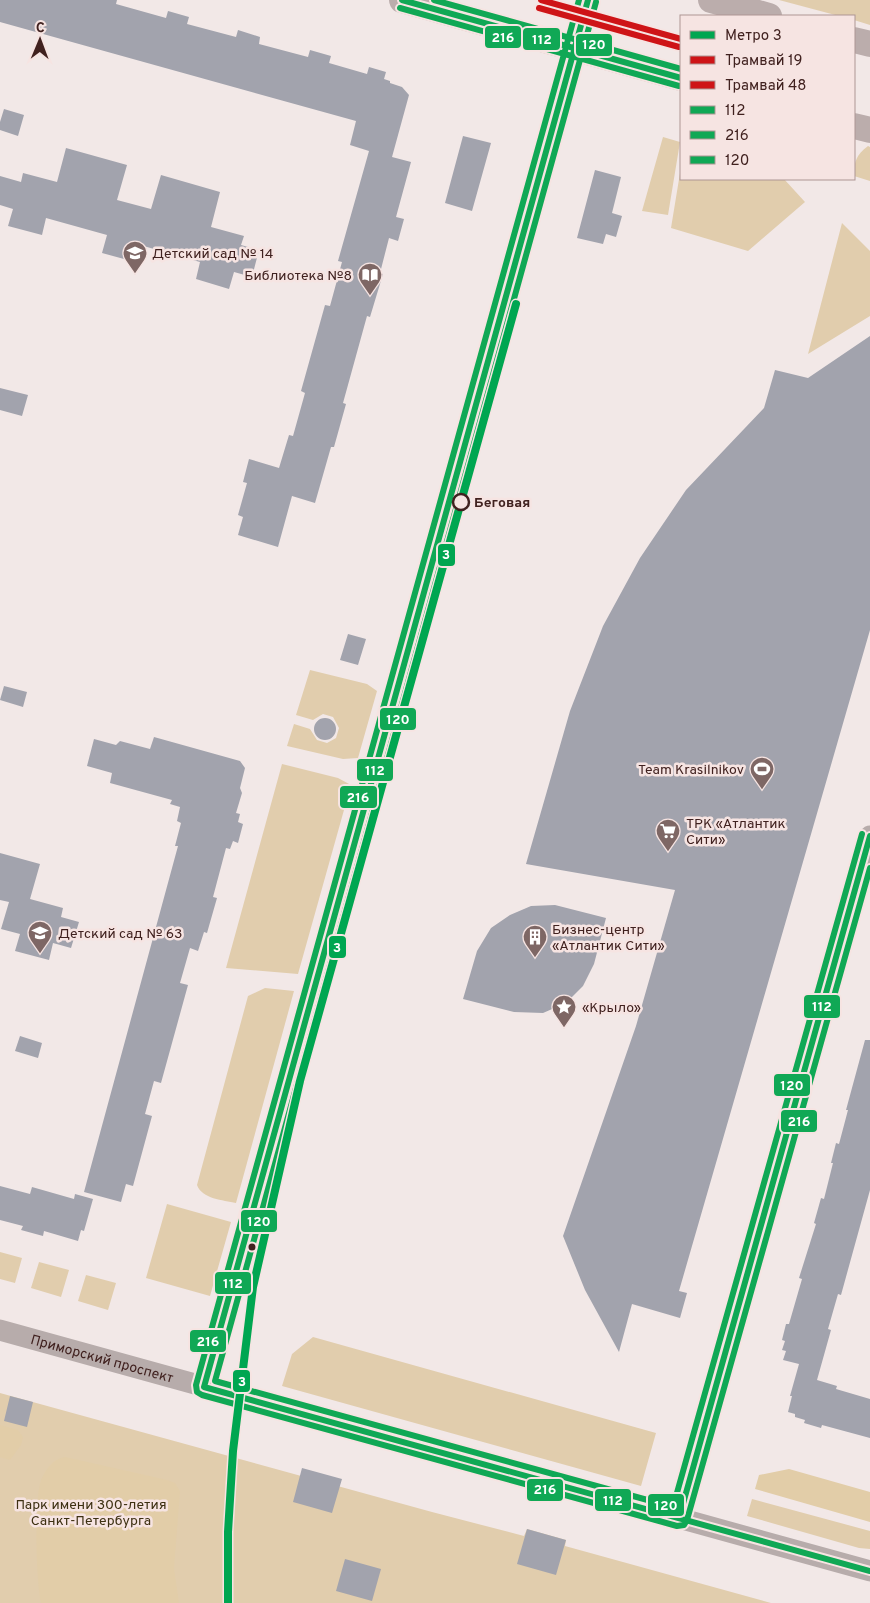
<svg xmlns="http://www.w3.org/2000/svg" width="870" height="1603" font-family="Overpass,sans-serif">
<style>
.green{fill:#e1cdad}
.forest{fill:#e2cda8}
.building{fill:#a2a3ad}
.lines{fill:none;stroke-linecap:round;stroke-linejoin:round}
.minor{stroke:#b7acab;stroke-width:21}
.major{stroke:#bbadac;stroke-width:26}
.bus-1-casing{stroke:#f6e4e2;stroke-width:10}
.bus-2-casing{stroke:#f6e4e2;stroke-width:10}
.bus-3-casing{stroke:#f6e4e2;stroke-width:10}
.bus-1{stroke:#10a855;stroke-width:6}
.bus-2{stroke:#10a855;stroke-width:6}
.bus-3{stroke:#10a855;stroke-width:6}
.tram-1-casing{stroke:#f6e4e2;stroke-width:10}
.tram-2-casing{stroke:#f6e4e2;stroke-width:10}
.tram-1{stroke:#ce1417;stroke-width:6}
.tram-2{stroke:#ce1417;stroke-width:6}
.metro-1-casing{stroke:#f6e4e2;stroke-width:11}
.metro-1{stroke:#00a651;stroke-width:8}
.stop-dot{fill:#f6e4e2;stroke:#40211f;stroke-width:2.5}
.bus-dot{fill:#40211f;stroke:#f6e4e2;stroke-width:2}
.labels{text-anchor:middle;stroke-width:5;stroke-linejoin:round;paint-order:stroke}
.poi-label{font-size:14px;fill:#40211f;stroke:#f6e4e2;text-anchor:start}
.stop-label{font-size:14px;font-weight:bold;fill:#40211f;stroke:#f6e4e2;text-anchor:start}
.street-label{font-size:14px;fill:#40211f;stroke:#f6e4e2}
.park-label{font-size:14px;fill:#3d3012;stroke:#f6e4e2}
.line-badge{stroke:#f6e4e2;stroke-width:2}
.badge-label{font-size:14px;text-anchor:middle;font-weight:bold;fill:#fff}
</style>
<rect width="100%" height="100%" fill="#f2e8e7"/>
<!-- green -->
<path class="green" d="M779,0H870V25L854,20V16H839Z
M663,137L680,142L668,215L642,211Z
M868,146L870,147V181L854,176C854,162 856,155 868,146Z
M681,167V179H784L805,202L748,251L671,228Z
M842,223L870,251V316L808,354Z
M310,670L367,684L377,691L358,758L343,759L287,746L294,724L310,729L317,740L327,743L336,738L339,728L333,717L323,714L313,720L296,715Z
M282,764L338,778L351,785L298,974L226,968Z
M265,988L294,991L236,1203C223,1200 202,1199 197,1185L248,996Z
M167,1204L231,1222L210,1296L146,1278Z
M0,1252L22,1258L15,1283L0,1279Z
M39,1262L69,1270L61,1297L31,1288Z
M86,1275L116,1283L108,1310L78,1301Z
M313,1337L656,1433L641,1486L282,1386L292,1354Z
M0,1393L432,1512L524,1536L527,1529L566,1540L565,1546L771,1603H0Z
M752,1499L870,1531V1549L859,1548L747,1516Z"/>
<!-- forest -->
<path class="forest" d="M0,1425L18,1430L23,1437L21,1445L10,1460L0,1457Z
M65,1457L167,1480L175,1483L180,1491L174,1568L179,1603H41C36,1581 34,1500 41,1480C46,1469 53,1459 65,1457Z
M789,1469L870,1492V1522L755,1489L759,1475Z"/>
<!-- building -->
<path class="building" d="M0,0H117L116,4L166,18L168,11L189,17L187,24L236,37L238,30L260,37L259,44L308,57L310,50L331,56L329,63L367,74L369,67L386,72L384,79L390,81V83L402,87L409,95L392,157L411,162L396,217L404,219L398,241L389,238L380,273L383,274L370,317L367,316L343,403L346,404L334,447H331L315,503L292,496L278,547L238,535L243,517L238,515L247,483L243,482L249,459L279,468L289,435L293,436L305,393L301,391L325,305L330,306L342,262L338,261L369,151L350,145L356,121L0,22Z
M4,109L24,115L18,136L0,130V122Z
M463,136L491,143L472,211L445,203Z
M66,148L127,165L117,200L151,209L161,175L220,192L211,227L244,236L241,245L259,250L252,277L234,272L229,289L196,279L200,262L140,245L135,262L102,253L107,235L46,218L42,235L8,226L13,209L0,205V176L21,182L23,173L57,182Z
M595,170L621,177L612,213L622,216L616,237L606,234L603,244L577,238Z
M870,336V630L679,1291L687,1293L680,1318L632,1304L619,1352L585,1290L563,1236L636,1026L675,890L526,864L570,711L603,626L640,558L686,490L764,408L775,370L808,378Z
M0,388L28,395L22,416L0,410Z
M348,634L366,639L358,665L340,660Z
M4,686L27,692L23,707L0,700Z
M314 729a11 11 0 1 1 22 0a11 11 0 1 1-22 0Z
M154,737L240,761L245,768L240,788L242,793L236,813L240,814L238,822L243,824L238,843L233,841L230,849L226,848L213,897L217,898L207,933L204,932L198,951L190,948L180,983L188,985L161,1083L154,1081L145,1114L152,1116L133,1186L126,1184L121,1202L84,1192L178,846H175L181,823L177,821L180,807L170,804L172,800L110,783L112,773L87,766L94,739L116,745L120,741L150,749Z
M0,853L40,864L30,899L63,908L61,917L79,922L71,948L53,943L49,960L15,951L20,934L1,929L9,902L0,900Z
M555,905L606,918L594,964L583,986L566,1003L543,1013L514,1012L463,999L477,951L491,928L510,915L531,906Z
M20,1036L42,1043L38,1058L15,1051Z
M865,1040H870V1190L841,1295L838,1294L828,1329L831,1330L817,1380L837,1386L836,1389L870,1399V1438L822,1425L821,1428L804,1423L805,1420L795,1417V1414L788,1412L792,1396H790L799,1364L783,1360L786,1351L782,1350L785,1341L782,1340L786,1324H789L802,1279L799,1278L816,1224L814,1223L821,1198L824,1199L833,1163H831L836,1143L839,1144L848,1110H846Z
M0,1186L30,1194L32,1187L74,1199L75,1194L93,1199L84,1231L81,1230L78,1241L44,1231L43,1236L21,1230L23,1226L0,1220Z
M10,1396L33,1402L27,1427L4,1421Z
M302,1468L342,1479L332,1513L293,1502Z
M527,1529L566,1540L556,1575L517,1564Z
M345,1559L381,1569L372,1601L336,1591Z"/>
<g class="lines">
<!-- minor -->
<g class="minor">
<path id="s1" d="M0,1330L870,1571"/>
<path d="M204,1387L588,0"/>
<path d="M679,1518L870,836"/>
</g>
<!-- major -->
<path class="major" d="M402,0L681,78
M711,0L769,16
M854,40L870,44
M854,126L870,130"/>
<defs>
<path id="bus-1" d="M402,0L681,78
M588,0L204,1387L870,1571
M679,1518L870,836"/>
<path id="bus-2" d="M579,0L196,1385L197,1392L202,1395L677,1526L684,1525L687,1520L870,868
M400,8L679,86"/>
<path id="bus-3" d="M434,0L681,69
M596,2L215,1381L673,1507L862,834"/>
</defs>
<!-- bus-1 casing -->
<use href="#bus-1" class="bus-1-casing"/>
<!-- bus-2 casing -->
<use href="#bus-2" class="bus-2-casing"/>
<!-- bus-3 casing -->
<use href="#bus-3" class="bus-3-casing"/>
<!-- bus-1 -->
<use href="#bus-1" class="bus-1"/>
<!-- bus-2 -->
<use href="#bus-2" class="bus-2"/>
<!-- bus-3 -->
<use href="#bus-3" class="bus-3"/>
<defs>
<path id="tram-1" d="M541,0L681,39"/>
<path id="tram-2" d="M539,8L679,47"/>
</defs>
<!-- tram-1 casing -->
<use href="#tram-1" class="tram-1-casing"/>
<!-- tram-2 casing -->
<use href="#tram-2" class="tram-2-casing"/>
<!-- tram-1 -->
<use href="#tram-1" class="tram-1"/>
<!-- tram-2 -->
<use href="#tram-2" class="tram-2"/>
<defs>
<path id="metro-1" d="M228,1603V1532L233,1451L253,1287L300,1081L516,304"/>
</defs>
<!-- metro-1 casing -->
<use href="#metro-1" class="metro-1-casing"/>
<!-- metro-1 -->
<use href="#metro-1" class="metro-1"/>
</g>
<!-- icons -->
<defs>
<symbol id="school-pin" viewBox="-11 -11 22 30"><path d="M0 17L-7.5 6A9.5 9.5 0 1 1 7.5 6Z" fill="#7e6765" stroke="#f6e4e2"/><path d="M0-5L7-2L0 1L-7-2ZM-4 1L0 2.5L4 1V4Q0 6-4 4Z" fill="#fff"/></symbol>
<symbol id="library-pin" viewBox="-11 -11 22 30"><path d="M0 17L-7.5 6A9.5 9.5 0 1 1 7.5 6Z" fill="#7e6765" stroke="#f6e4e2"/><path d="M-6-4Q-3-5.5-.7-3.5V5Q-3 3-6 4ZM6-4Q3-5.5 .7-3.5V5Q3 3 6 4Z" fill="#fff"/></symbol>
<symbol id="stadium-pin" viewBox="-11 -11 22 30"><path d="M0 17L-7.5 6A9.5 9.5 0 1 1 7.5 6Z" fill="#7e6765" stroke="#f6e4e2"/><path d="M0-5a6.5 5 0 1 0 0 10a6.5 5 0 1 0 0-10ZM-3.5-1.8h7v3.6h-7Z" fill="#fff"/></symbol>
<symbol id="supermarket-pin" viewBox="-11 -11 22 30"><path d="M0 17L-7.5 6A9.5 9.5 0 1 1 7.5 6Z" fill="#7e6765" stroke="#f6e4e2"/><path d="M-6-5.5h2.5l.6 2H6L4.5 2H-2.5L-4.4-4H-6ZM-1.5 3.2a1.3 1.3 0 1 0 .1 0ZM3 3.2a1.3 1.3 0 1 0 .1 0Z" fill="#fff"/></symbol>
<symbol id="building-pin" viewBox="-11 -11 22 30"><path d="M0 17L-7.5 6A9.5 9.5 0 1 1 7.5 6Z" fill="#7e6765" stroke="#f6e4e2"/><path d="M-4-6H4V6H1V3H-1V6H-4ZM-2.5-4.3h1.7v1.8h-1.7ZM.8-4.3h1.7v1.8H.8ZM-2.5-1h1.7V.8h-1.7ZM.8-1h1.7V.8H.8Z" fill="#fff"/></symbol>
<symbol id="sight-pin" viewBox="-11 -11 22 30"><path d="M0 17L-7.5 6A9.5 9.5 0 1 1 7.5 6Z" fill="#7e6765" stroke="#f6e4e2"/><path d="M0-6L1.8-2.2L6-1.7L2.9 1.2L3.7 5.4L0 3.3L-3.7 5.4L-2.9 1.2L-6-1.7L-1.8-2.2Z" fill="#fff"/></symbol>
</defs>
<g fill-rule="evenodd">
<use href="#school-pin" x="121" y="239" width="28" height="38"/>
<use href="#library-pin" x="356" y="261" width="28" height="38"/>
<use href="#stadium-pin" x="748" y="755" width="28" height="38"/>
<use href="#supermarket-pin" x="654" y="817" width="28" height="38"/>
<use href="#school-pin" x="26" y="919" width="28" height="38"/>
<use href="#building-pin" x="521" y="923" width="28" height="38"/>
<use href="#sight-pin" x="550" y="993" width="28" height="38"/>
</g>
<!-- markers -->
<circle class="stop-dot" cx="461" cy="502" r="8"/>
<circle class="bus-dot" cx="252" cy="1247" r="4.5"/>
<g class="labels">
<!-- poi labels -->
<g class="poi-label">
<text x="152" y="258">Детский сад № 14</text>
<text x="352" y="280" text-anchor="end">Библиотека №8</text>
<text x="744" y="774" text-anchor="end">Team Krasilnikov</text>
<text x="686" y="828">ТРК «Атлантик<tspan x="686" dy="16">Сити»</tspan></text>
<text x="552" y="934">Бизнес-центр<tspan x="552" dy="16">«Атлантик Сити»</tspan></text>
<text x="58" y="938">Детский сад № 63</text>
<text x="582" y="1012">«Крыло»</text>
</g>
<!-- stop labels -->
<g class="stop-label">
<text x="474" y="507">Беговая</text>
</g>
<!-- street labels -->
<g class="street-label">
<text dy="5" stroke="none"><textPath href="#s1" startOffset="106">Приморский проспект</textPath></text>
</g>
<!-- park labels -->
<g class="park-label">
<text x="91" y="1509">Парк имени 300-летия<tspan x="91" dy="16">Санкт-Петербурга</tspan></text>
</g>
</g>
<g class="line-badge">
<rect x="484" y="25" width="38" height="24" rx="5" fill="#10a855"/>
<rect x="522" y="27" width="39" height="24" rx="5" fill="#10a855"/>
<rect x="575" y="33" width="38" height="24" rx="5" fill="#10a855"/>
<rect x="437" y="543" width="19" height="24" rx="5" fill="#00a651"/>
<rect x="379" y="707" width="38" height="24" rx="5" fill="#10a855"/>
<rect x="356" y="758" width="38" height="24" rx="5" fill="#10a855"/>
<rect x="339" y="785" width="39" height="24" rx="5" fill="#10a855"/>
<rect x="328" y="935" width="19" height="24" rx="5" fill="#00a651"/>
<rect x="803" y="994" width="38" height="25" rx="5" fill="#10a855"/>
<rect x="773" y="1073" width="38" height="24" rx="5" fill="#10a855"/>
<rect x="780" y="1109" width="38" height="24" rx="5" fill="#10a855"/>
<rect x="240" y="1209" width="38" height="24" rx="5" fill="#10a855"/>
<rect x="214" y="1271" width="38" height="24" rx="5" fill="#10a855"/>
<rect x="189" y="1329" width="38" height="24" rx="5" fill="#10a855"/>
<rect x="232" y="1369" width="19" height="24" rx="5" fill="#00a651"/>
<rect x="526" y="1478" width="38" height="24" rx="5" fill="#10a855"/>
<rect x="594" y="1488" width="38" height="24" rx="5" fill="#10a855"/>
<rect x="647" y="1493" width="38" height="24" rx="5" fill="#10a855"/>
</g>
<g class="badge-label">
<text x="503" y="42">216</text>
<text x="542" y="44">112</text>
<text x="594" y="49">120</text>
<text x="446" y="559">3</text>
<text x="398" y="724">120</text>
<text x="375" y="775">112</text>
<text x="358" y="802">216</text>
<text x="337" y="952">3</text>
<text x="822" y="1011">112</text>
<text x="792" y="1090">120</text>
<text x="799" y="1126">216</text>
<text x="259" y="1226">120</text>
<text x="233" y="1288">112</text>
<text x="208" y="1346">216</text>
<text x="242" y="1386">3</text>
<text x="545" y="1494">216</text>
<text x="613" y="1505">112</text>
<text x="666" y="1510">120</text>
</g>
<!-- legend -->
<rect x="680" y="15" width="175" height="165" fill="#f6e4e2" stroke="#ad9694"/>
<rect x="690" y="31" width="25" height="8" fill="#00a651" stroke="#ad9694"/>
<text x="725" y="40" font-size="15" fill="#40211f">Метро 3</text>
<rect x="690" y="56" width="25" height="8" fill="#ce1417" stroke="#ad9694"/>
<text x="725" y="65" font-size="15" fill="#40211f">Трамвай 19</text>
<rect x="690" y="81" width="25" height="8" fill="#ce1417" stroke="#ad9694"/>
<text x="725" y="90" font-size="15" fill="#40211f">Трамвай 48</text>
<rect x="690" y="106" width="25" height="8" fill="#10a855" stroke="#ad9694"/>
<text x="725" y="115" font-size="15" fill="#40211f">112</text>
<rect x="690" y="131" width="25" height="8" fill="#10a855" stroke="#ad9694"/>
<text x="725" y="140" font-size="15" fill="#40211f">216</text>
<rect x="690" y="156" width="25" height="8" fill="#10a855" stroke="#ad9694"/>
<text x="725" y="165" font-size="15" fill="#40211f">120</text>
<!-- north arrow -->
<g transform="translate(40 40) rotate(1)" stroke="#f6e4e2" stroke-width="4" paint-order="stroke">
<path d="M0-4L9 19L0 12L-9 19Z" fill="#40211f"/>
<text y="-8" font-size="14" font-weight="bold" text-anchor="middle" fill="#40211f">С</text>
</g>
</svg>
